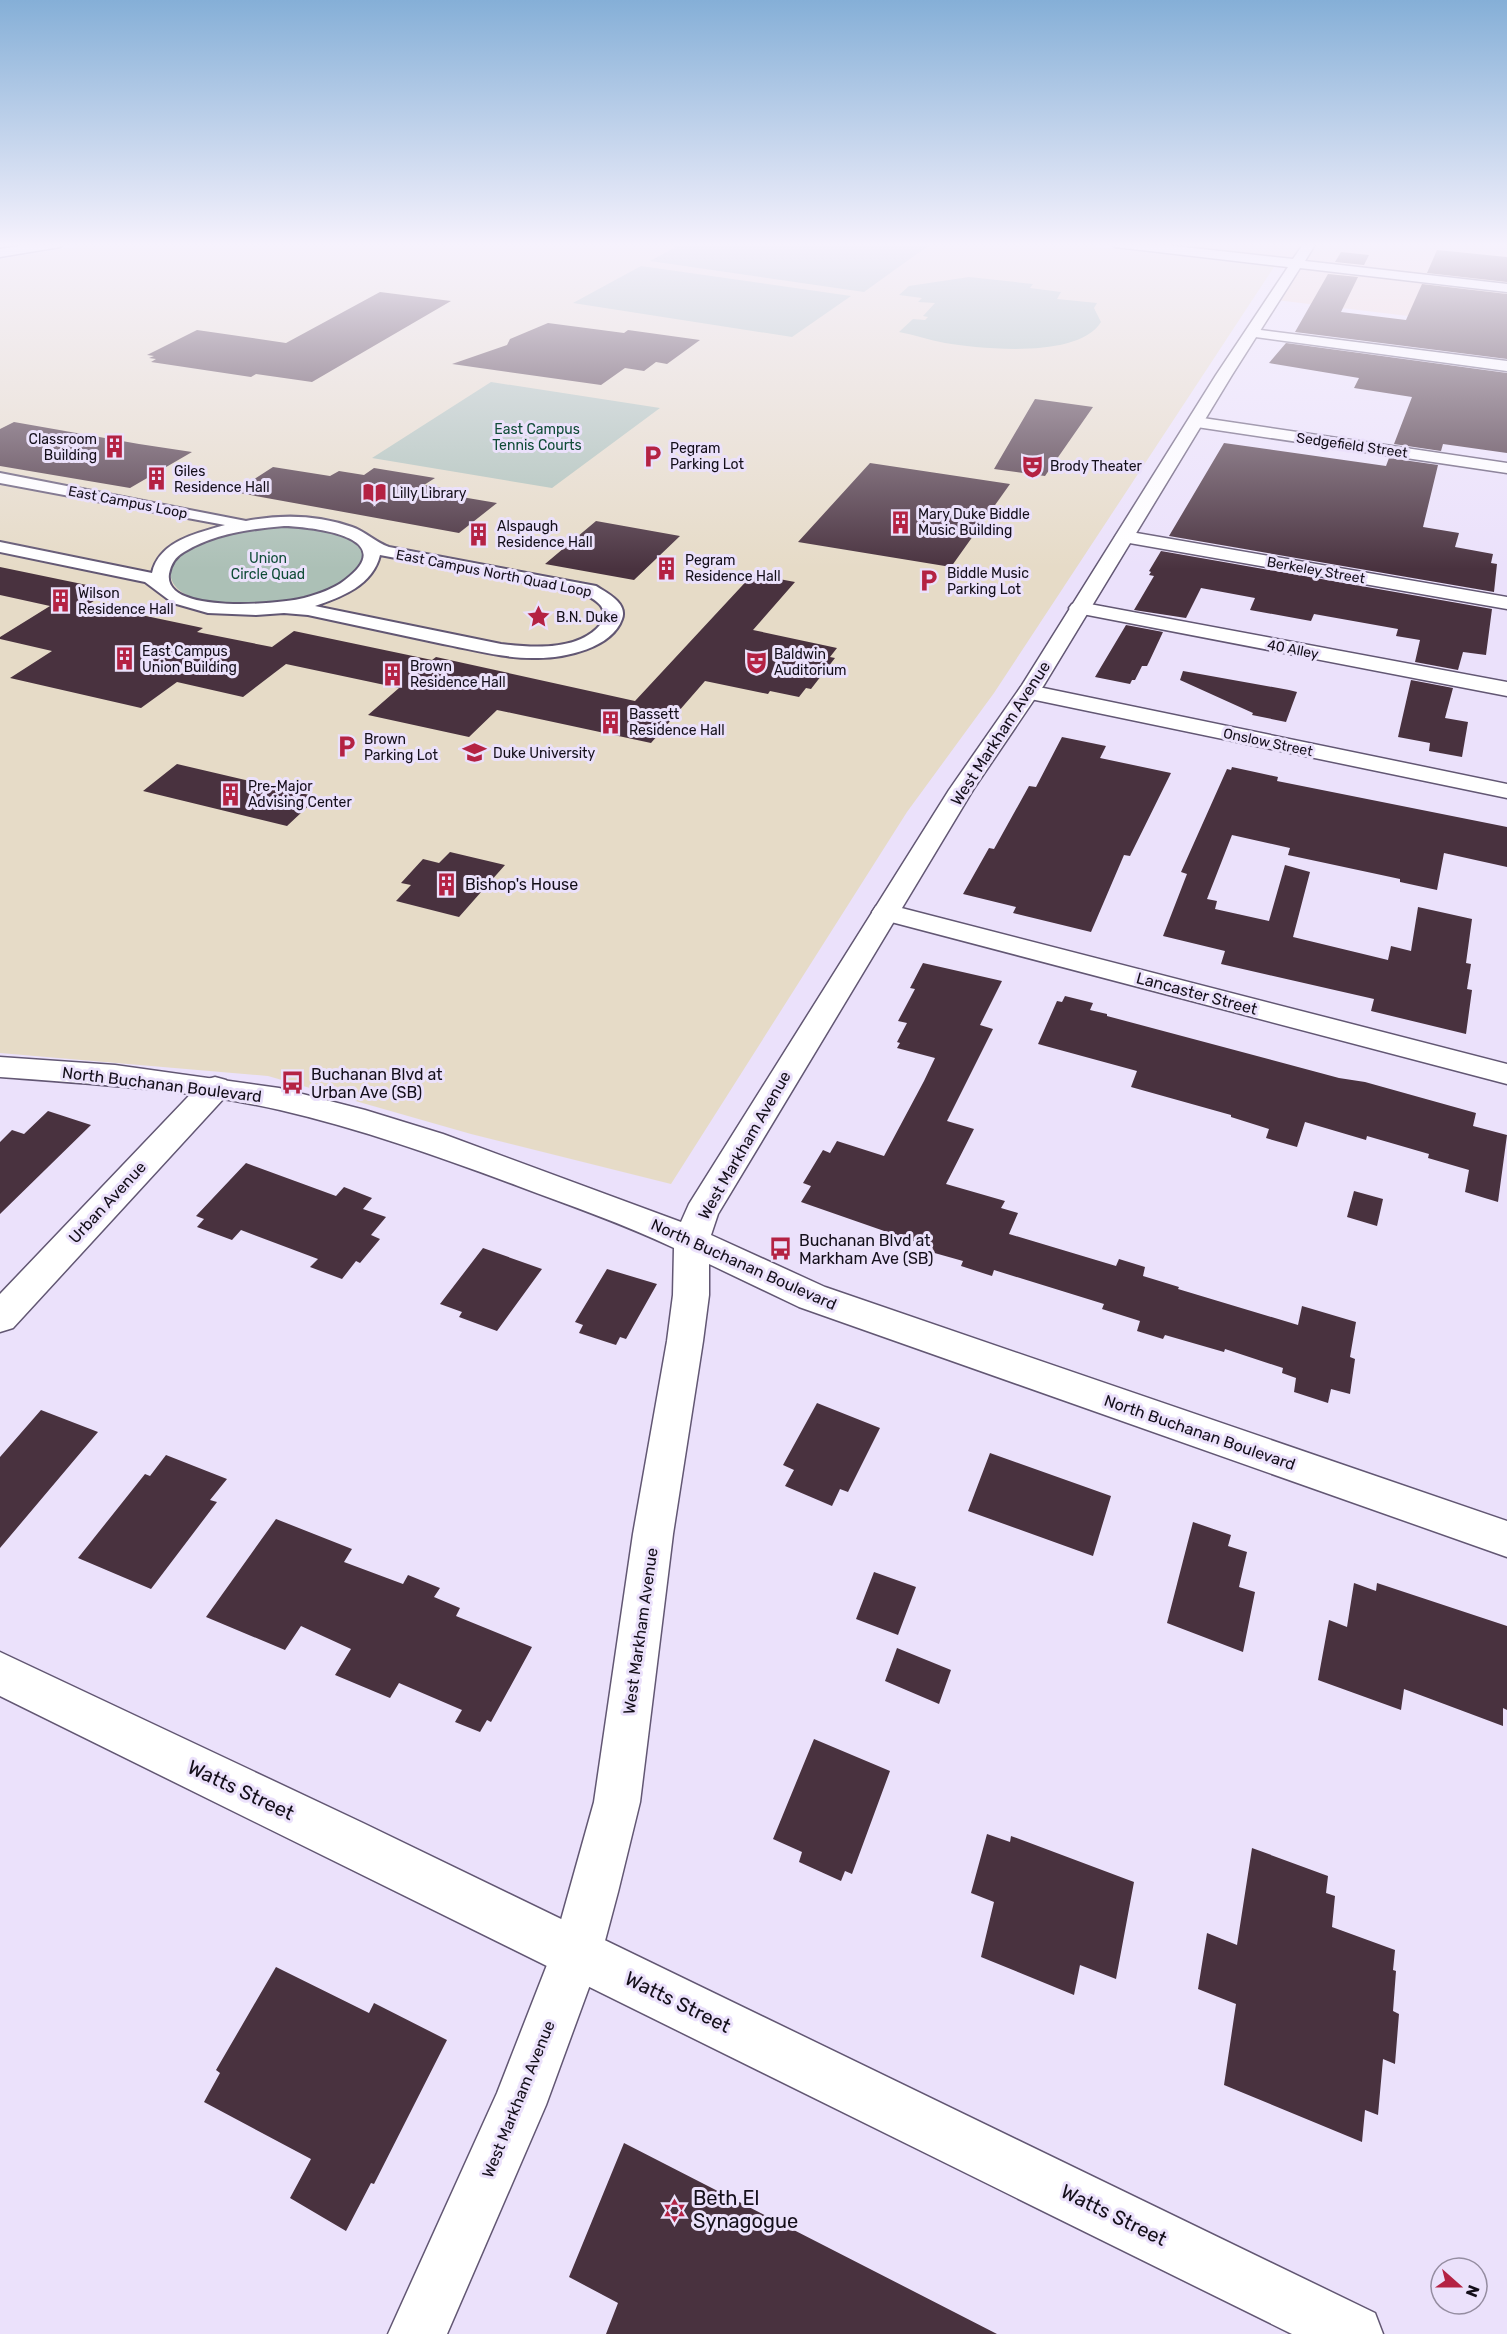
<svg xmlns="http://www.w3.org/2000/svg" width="1507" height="2334" font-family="Rubik,sans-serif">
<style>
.commercial{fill:#efd6cf}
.education{fill:#e6dbc7}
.green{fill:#acc0b6}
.building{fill:#49323f}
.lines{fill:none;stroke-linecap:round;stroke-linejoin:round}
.pedestrian-casing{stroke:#625773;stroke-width:4}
.minor-casing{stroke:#625773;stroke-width:3}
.tertiary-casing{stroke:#625773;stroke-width:3}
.primary-casing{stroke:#625773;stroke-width:3}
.pedestrian{fill:#fff;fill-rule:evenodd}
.minor{fill:#fff;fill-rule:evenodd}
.tertiary{fill:#fff;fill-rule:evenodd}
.primary{fill:#fff;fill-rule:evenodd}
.labels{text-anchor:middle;stroke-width:6;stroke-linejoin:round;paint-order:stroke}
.far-park-label{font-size:14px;fill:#104c37;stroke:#ebe1fb}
.far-poi-label{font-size:14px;fill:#140f1a;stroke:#ebe1fb;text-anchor:start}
.far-street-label{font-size:14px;fill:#140f1a;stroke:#ebe1fb}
.street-label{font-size:16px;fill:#140f1a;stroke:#ebe1fb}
.poi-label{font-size:16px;fill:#140f1a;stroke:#ebe1fb;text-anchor:start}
.near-street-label{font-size:20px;fill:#140f1a;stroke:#ebe1fb}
.near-poi-label{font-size:20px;fill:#140f1a;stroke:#ebe1fb;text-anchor:start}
</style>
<rect width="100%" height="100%" fill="#ebe1fb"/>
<!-- commercial -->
<path class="commercial" d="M1127,243H1507V328L1268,299L1291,262Z"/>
<!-- education -->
<path class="education" d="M98,243H1064L1274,267L994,693L907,812L671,1184L471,1134L268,1076L0,1053V259Z"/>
<!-- green -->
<path class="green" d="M683,243H932L864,292L650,261Z
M641,266L851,296L792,337L573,303Z
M969,277L1033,284L1030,288L1061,292L1057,299L1097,303L1094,308L1101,322C1078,359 982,349 945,343C929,340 915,335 899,332L913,319L925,320L928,317L923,316L935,303L918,302L922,298L899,295L909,286Z
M491,382L660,408L552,488L372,458Z
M271,525C299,527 367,523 364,563C358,569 352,577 345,583C314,606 218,614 185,594C177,590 169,581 171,572C178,538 245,531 271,525Z"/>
<!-- building -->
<path class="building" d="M1437,250L1507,257V282L1427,273Z
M1341,252L1369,255L1364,265L1335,262Z
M1328,274L1358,277L1341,312L1406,320L1422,284L1507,294V359L1295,332Z
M380,292L451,301L312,382L256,374L251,377L151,362L156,359L149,358L154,356L147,355L197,330L286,343Z
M548,323L624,333L628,330L700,340L667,364L656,362L644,371L625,368L601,385L452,364L507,345L510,339Z
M1286,343L1507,373V453L1443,444L1441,451L1394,444L1412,397L1354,388L1359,378L1269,363Z
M1035,399L1093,407L1045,476L994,469Z
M14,422L139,444L192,452L130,488L0,466V429Z
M1224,443L1386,466L1389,458L1438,465L1423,527L1459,533L1455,547L1493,554L1491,563L1497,564L1494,592L1169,536Z
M870,463L1010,484L951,567L798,542Z
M273,467L330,476L339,471L364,475L374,468L435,478L424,485L449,489L444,494L497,503L459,533L234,492Z
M596,521L680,536L634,580L545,564Z
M1161,551L1492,609L1486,655L1463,652L1458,670L1415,662L1420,640L1396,636L1398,629L1314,614L1311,621L1250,610L1255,598L1201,588L1186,618L1134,610L1154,576L1149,575L1151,572L1149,571Z
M0,567L111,590L89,604L203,628L197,632L272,647L294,631L432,660L436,657L635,701L753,574L795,582L753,630L837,648L830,657L835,658L811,689L806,688L799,697L770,691L768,694L705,681L651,743L497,710L469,737L368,715L399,688L286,664L243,697L177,682L141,708L10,678L52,651L0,639V637L50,606L0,595Z
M1126,625L1163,632L1149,662L1147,666H1142L1135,680H1132L1130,684L1095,677Z
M1183,671L1289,690L1297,692L1286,722L1252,715L1253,713L1180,680Z
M1411,680L1453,688L1445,718L1468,722L1462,757L1429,751L1430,743L1398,737Z
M1062,737L1106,746L1100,758L1171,773L1130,856L1124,855L1091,932L1013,913L1016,907L963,894L989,848L994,849L1029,786L1036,787Z
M177,764L318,797L287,826L143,791Z
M1232,767L1278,777L1277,781L1507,827V867L1444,853L1437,890L1400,882V879L1288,855L1290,848L1232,835L1207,899L1217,901L1215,909L1269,921L1285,865L1310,872L1293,937L1388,960L1391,946L1411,951L1418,907L1472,919L1466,963L1471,964L1467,989L1472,990L1466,1034L1371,1011L1374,999L1221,964L1225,951L1163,936L1187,874L1181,872L1227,769L1231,770Z
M450,852L505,865L459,917L396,901L411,885L401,883L423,859L439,863Z
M923,963L1002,981L980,1025L993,1029L947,1121L974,1129L946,1184L1005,1201L1001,1208L1018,1213L1009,1234L1116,1266L1119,1259L1145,1267L1143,1276L1179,1287L1178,1289L1298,1325L1302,1306L1356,1322L1350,1357L1355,1359L1350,1394L1331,1389L1328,1403L1294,1392L1296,1378L1282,1373L1283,1368L1225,1349L1224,1352L1165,1335L1163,1339L1137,1331L1140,1321L1102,1309L1104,1304L994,1270L992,1276L961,1266L963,1261L931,1252L933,1248L801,1202L811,1186L803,1183L823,1150L830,1153L837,1141L884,1156L924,1081L935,1058L897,1048L900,1043L897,1042L907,1023L898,1021L915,989L910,988Z
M1065,996L1093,1003L1090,1010L1107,1014V1016L1339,1078L1365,1082L1476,1113L1473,1126L1507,1135L1498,1202L1465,1192L1469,1170L1428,1158L1429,1154L1367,1136L1366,1140L1305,1122L1297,1147L1266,1138L1269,1129L1231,1117V1115L1131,1087L1137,1071L1038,1044L1057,1001L1062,1002Z
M48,1111L91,1125L0,1214V1142L12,1130L24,1134Z
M246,1163L336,1196L344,1187L372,1198L363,1209L386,1217L371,1235L380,1239L360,1263L356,1261L342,1279L310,1267L318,1259L241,1230L232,1240L197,1227L204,1219L196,1216Z
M1354,1191L1383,1199L1377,1226L1347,1217Z
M483,1248L542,1269L497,1331L459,1317L462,1312L440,1304Z
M607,1269L657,1284L626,1339L620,1337L616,1345L579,1333L583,1325L575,1322Z
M817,1403L880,1428L848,1492L840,1489L832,1506L785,1486L794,1470L783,1465Z
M41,1410L98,1432L0,1548V1457Z
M990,1453L1111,1496L1093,1556L968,1511Z
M166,1455L227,1479L210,1500L217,1502L151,1589L78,1558L145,1474L150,1476Z
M276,1519L352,1549L344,1562L403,1584L408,1575L440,1588L434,1597L460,1608L456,1616L532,1647L491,1722L487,1720L480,1732L455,1722L462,1710L399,1683L390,1698L335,1675L351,1649L301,1626L285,1650L206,1617Z
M1193,1522L1231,1535L1228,1546L1247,1552L1239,1587L1255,1592L1243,1652L1167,1623Z
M874,1572L916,1587L898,1635L856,1619Z
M1354,1583L1376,1591L1377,1583L1507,1626V1710L1503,1708V1726L1404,1689L1401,1710L1318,1680L1329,1620L1347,1627Z
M897,1648L951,1670L939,1704L885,1681Z
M814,1739L890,1771L852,1874L845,1871L841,1881L799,1862L802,1852L773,1839Z
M987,1834L1010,1842L1011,1836L1134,1882L1116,1979L1080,1965L1074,1995L981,1957L994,1902L971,1893Z
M1252,1848L1328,1876L1326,1893L1335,1896L1332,1927L1395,1950L1393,1970L1396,1971L1393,2011L1399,2014L1395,2064L1383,2059L1378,2115L1365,2110L1362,2142L1224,2085L1236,2004L1198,1989L1207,1933L1237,1945Z
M276,1967L369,2013L374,2003L447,2040L374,2184L371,2183L346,2231L290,2198L311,2159L204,2102L220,2073L216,2070Z
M624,2143L997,2334H606L618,2303L569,2277Z"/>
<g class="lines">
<defs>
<path id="pedestrian" d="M0,473L246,521C281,514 319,515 352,527C366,532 375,542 389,547L596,586C607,593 628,603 622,619C612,648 565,658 538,658C506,659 475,650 443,644C398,634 353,625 308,615L284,613L256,615L208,613L173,603L145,582L0,552V542L152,573C159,541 197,533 225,525L0,483ZM284,526C313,527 402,537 345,580C334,589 318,594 304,598C281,604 163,615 169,574C171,564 175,557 184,552C214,534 249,529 284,526ZM380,555L585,594C596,601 604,604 605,618C585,652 534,648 501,644L315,606C342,597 373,585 380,555Z"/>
<path id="minor" d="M1253,329L1507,361V371L1248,336L1246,333L1248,330Z
M1196,417L1507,463V473L1190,426L1188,422Z
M1125,531L1507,597V609L1118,541L1115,537L1118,533Z
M1079,602L1507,682V696L1072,612L1069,608L1072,604Z
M1029,685L1507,784V798L1021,697L1018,692L1021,687Z
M886,904L1507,1064V1084L876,918L872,912L876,906Z
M215,1077L226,1080L231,1088L226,1096L13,1328L0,1332V1294L204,1080Z
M0,1652L363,1823L1375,2313L1383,2334H1292L0,1696Z"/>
<path id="tertiary" d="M1109,243H1147L1293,259L1304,243H1316L1305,261L1507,284V292L1300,268L1232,375L1044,685L973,790L718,1214L711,1235L825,1287L1507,1521V1557L799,1307L709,1264V1295L703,1341L673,1534L640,1802L618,1892L602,1952L546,2105L447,2334H388L497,2093L552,1952L594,1802L633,1534L667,1341L673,1295L674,1248C624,1224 571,1206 518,1186C440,1157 362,1129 280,1110C188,1089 93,1084 0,1077V1057L115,1065L279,1088L365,1110L443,1134L681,1222L689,1204L949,790L1022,685L1216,375L1288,267L1115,247Z"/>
<path id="primary" d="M38,243H66L60,247L0,257V249Z"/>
</defs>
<!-- pedestrian casing -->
<use href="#pedestrian" class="pedestrian-casing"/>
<!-- minor casing -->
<use href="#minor" class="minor-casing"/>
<!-- tertiary casing -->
<use href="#tertiary" class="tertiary-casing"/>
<!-- primary casing -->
<use href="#primary" class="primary-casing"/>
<!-- pedestrian -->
<use href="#pedestrian" class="pedestrian"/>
<!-- minor -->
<use href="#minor" class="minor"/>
<!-- tertiary -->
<use href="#tertiary" class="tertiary"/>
<!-- primary -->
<use href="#primary" class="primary"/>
</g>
<!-- sky -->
<linearGradient id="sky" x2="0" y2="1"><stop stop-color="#85afd7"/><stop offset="0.43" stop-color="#f6f2fd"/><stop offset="1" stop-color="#f6f2fd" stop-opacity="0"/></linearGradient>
<rect width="1507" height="569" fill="url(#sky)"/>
<!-- icons -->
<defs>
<symbol id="building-bare" viewBox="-9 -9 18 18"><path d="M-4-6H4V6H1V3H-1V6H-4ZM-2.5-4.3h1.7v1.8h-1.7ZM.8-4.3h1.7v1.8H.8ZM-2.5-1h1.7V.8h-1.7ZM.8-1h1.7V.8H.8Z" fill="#b42243" stroke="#ebe1fb" stroke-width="2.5" paint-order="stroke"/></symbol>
<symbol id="parking-bare" viewBox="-9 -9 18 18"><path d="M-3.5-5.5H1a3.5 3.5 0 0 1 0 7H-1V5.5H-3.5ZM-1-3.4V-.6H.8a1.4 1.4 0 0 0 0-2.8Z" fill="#b42243" stroke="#ebe1fb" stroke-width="2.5" paint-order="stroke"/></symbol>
<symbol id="theatre-bare" viewBox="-9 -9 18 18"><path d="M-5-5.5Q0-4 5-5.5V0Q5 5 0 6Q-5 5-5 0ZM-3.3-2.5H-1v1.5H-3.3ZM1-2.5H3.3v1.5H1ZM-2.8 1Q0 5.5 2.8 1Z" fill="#b42243" stroke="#ebe1fb" stroke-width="2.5" paint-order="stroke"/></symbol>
<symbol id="library-bare" viewBox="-9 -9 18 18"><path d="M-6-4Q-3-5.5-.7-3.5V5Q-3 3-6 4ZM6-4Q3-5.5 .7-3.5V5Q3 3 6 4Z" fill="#b42243" stroke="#ebe1fb" stroke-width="2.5" paint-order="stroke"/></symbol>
<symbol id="sight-bare" viewBox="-9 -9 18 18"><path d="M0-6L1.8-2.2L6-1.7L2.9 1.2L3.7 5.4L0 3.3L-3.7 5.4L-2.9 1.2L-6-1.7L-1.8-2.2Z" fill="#b42243" stroke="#ebe1fb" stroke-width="2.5" paint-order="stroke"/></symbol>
<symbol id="university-bare" viewBox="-9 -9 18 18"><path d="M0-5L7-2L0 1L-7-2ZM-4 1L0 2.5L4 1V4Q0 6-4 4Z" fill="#b42243" stroke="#ebe1fb" stroke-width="2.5" paint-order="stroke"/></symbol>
<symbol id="bus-bare" viewBox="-9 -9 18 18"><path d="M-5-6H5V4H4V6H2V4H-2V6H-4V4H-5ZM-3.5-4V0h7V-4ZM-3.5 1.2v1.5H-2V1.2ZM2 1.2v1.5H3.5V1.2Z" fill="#b42243" stroke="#ebe1fb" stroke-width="2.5" paint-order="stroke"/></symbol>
<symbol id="synagogue-bare" viewBox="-9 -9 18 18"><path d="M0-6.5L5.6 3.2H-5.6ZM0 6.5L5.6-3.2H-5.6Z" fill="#b42243" stroke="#ebe1fb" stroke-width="2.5" paint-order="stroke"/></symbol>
</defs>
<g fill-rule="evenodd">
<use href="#building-bare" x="98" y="430" width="33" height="33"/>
<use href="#parking-bare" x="636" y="440" width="33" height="33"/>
<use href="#theatre-bare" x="1016" y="450" width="33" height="33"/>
<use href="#building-bare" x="140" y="462" width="33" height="33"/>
<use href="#library-bare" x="358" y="476" width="33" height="33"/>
<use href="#building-bare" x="884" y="506" width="33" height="33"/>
<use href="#building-bare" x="462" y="518" width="33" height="33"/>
<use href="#building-bare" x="650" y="552" width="33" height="33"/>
<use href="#parking-bare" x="912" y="564" width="33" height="33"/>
<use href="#building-bare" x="44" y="584" width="33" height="33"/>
<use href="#sight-bare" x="522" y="600" width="33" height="33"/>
<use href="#building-bare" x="108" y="642" width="33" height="33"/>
<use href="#theatre-bare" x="740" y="646" width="33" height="33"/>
<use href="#building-bare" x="376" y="658" width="33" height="33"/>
<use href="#building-bare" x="594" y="706" width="33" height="33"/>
<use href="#parking-bare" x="330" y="730" width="33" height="33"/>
<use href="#university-bare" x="458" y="736" width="33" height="33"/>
<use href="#building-bare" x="214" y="778" width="33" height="33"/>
<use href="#building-bare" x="430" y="868" width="33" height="33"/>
<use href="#bus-bare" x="276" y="1066" width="33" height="33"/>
<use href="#bus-bare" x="764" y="1232" width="33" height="33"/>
<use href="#synagogue-bare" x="658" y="2194" width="33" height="33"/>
</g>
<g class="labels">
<!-- far-park labels -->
<g class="far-park-label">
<text x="537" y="434">East Campus<tspan x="537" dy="16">Tennis Courts</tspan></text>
<text x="268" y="563">Union<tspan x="268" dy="16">Circle Quad</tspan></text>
</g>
<!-- far-poi labels -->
<g class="far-poi-label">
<text x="97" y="444" text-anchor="end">Classroom<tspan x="97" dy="16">Building</tspan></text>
<text x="670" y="453">Pegram<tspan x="670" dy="16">Parking Lot</tspan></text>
<text x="1050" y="471">Brody Theater</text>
<text x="174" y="476">Giles<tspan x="174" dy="16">Residence Hall</tspan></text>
<text x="392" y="498">Lilly Library</text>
<text x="918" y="519">Mary Duke Biddle<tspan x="918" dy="16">Music Building</tspan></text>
<text x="497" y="531">Alspaugh<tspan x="497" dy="16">Residence Hall</tspan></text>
<text x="685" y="565">Pegram<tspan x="685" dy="16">Residence Hall</tspan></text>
<text x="947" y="578">Biddle Music<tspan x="947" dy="16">Parking Lot</tspan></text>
<text x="78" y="598">Wilson<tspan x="78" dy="16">Residence Hall</tspan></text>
<text x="556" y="622">B.N. Duke</text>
<text x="142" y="656">East Campus<tspan x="142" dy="16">Union Building</tspan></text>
<text x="774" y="659">Baldwin<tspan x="774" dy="16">Auditorium</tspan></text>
<text x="410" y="671">Brown<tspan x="410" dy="16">Residence Hall</tspan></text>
<text x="629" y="719">Bassett<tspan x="629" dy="16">Residence Hall</tspan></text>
<text x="364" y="744">Brown<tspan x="364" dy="16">Parking Lot</tspan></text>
<text x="493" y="758">Duke University</text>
<text x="248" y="791">Pre-Major<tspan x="248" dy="16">Advising Center</tspan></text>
</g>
<!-- far-street labels -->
<g class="far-street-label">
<text transform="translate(1352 445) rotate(8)" y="5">Sedgefield Street</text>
<text transform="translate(128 502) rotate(11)" y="5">East Campus Loop</text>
<text transform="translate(1316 570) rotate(10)" y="5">Berkeley Street</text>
<text transform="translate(494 573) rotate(11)" y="5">East Campus North Quad Loop</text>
<text transform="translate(1293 649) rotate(11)" y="5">40 Alley</text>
<text transform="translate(1268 742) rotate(12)" y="5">Onslow Street</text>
</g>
<!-- street labels -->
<g class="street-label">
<text transform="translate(1000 733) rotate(-57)" y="6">West Markham Avenue</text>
<text transform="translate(1197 993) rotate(15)" y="6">Lancaster Street</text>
<text transform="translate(162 1084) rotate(7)" y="6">North Buchanan Boulevard</text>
<text transform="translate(744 1145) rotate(-60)" y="6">West Markham Avenue</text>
<text transform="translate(107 1202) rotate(-47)" y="6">Urban Avenue</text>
<text transform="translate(744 1264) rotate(24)" y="6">North Buchanan Boulevard</text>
<text transform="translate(1200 1432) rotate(19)" y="6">North Buchanan Boulevard</text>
<text transform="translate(640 1631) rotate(-82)" y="6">West Markham Avenue</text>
<text transform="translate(518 2099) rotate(-68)" y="6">West Markham Avenue</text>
</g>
<!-- poi labels -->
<g class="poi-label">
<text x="465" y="890">Bishop's House</text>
<text x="311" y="1080">Buchanan Blvd at<tspan x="311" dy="18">Urban Ave (SB)</tspan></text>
<text x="799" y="1246">Buchanan Blvd at<tspan x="799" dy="18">Markham Ave (SB)</tspan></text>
</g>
<!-- near-street labels -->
<g class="near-street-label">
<text transform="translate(241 1790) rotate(25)" y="7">Watts Street</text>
<text transform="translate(678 2002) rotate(26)" y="7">Watts Street</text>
<text transform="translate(1114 2215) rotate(26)" y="7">Watts Street</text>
</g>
<!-- near-poi labels -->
<g class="near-poi-label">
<text x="693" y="2205">Beth El<tspan x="693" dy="23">Synagogue</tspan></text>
</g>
</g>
<!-- north arrow -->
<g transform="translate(1459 2286) rotate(111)"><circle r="28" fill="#ebe1fb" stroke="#958da1" stroke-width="1.5"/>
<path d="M0-4.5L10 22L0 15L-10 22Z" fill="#b42243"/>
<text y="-9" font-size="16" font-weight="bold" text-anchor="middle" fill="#140f1a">N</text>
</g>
</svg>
